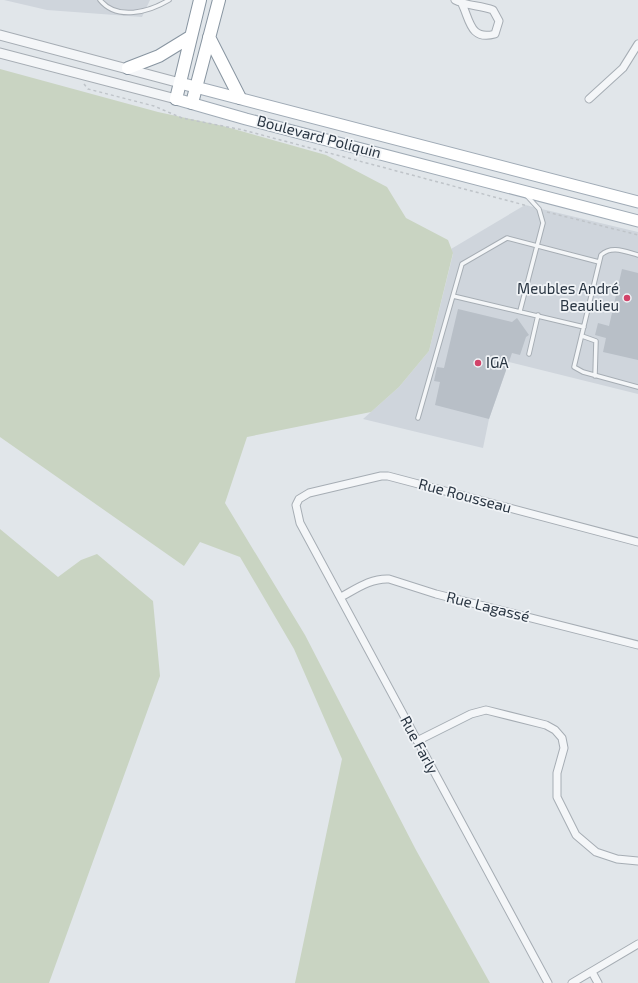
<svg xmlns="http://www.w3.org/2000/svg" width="638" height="983" font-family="'Exo 2',sans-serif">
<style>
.built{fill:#cfd5dc}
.green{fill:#c9d4c2}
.building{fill:#b8bfc7}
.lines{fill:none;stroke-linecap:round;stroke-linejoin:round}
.service-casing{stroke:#a6adb4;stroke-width:5.5}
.minor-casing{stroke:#a6adb4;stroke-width:9}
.tertiary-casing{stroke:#a6adb4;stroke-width:11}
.primary-casing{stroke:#a0abb6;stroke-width:13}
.trunk-casing{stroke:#8895a1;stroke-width:14}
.path{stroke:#bfc4c9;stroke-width:1.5;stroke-dasharray:3 3;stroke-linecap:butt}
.service{stroke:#f4f6f8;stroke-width:3.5}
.minor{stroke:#f4f6f8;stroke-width:7}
.tertiary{stroke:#f4f6f8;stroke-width:9}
.primary{stroke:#fff;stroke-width:11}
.trunk{stroke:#fff;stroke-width:12}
.poi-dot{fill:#d24369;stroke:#f1f4f7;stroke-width:1.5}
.labels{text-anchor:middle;stroke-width:3.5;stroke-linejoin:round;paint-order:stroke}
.street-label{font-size:15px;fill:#293542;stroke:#f1f4f7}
.poi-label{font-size:15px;fill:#293542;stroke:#f1f4f7;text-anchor:end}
</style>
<rect width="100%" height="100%" fill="#e1e6ea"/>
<!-- built -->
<path class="built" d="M4,0H150L142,17L47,10Z
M525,205L638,232V394L509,362L489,419L483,448L363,419L399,387L429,351L453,254L451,249Z"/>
<!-- green -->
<path class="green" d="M0,69L158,112L223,126L326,155L387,187L406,218L448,240L453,253L429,351L399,387L371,412L247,437L225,503L305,635L416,850L490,983H295L342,759L294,649L240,557L200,542L184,566L0,437Z
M0,529L58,577L81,560L97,554L153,601L160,676L49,983H0Z"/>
<!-- building -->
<path class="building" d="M622,269L638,273V360L603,352L606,338L595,335L598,323L609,326Z
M458,309L512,322L517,318L529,335L526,337L520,355L512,353L489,419L435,405L440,382L434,381L437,367L444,368Z"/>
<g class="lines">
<defs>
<path id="service" d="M100,0C117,21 149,12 169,0
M638,255C626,252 612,245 601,255L574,367L583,372L638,387
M453,296L584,327
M520,311L543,223L539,209L527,196
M582,336L596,341L595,376
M529,354L538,315
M418,418L462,264L507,238L599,262"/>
<path id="minor" d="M455,0C466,6 480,5 493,10L499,21L495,34C470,41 470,20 462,4
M589,99L623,68L638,44
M341,597C356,589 371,578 389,579L436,594L638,645
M417,741L471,714L486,710L546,725L555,730L562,738L564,748L557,773V797L576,835L596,852L617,859L638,861
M592,972L598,983
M548,983L300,523L296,505L299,499L309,493L381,476H388L638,542
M572,983L638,944"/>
<path id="tertiary" d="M0,35L180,83
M0,53L176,99"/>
<path id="primary" d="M180,83L638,202
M176,99L246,119L638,221"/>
<path id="trunk" d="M209,37L240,98
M128,68L159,56L190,37
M176,99L200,0
M192,103L219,0"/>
</defs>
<!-- service casing -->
<use href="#service" class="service-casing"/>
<!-- minor casing -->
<use href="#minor" class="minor-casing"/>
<!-- tertiary casing -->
<use href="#tertiary" class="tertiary-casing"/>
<!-- primary casing -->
<use href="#primary" class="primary-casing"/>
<!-- trunk casing -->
<use href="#trunk" class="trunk-casing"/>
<!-- path -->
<path class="path" d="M84,84L88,89L154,106L182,118L243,130L528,206
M547,212L638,235"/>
<!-- service -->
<use href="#service" class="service"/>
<!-- minor -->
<use href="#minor" class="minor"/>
<!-- tertiary -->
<use href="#tertiary" class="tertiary"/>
<!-- primary -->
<use href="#primary" class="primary"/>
<!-- trunk -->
<use href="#trunk" class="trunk"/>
</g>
<!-- markers -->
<g class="poi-dot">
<circle cx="627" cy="298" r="4"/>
<circle cx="478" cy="363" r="4"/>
</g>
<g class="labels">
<!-- street labels -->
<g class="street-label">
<text transform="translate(319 137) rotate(15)" y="5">Boulevard Poliquin</text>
<text transform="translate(465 496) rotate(15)" y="5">Rue Rousseau</text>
<text transform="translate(488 607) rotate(14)" y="5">Rue Lagassé</text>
<text transform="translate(419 745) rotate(62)" y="5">Rue Farly</text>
</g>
<!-- poi labels -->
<g class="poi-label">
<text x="619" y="294">Meubles André<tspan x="619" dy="17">Beaulieu</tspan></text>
<text x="486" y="368" text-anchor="start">IGA</text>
</g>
</g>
</svg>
